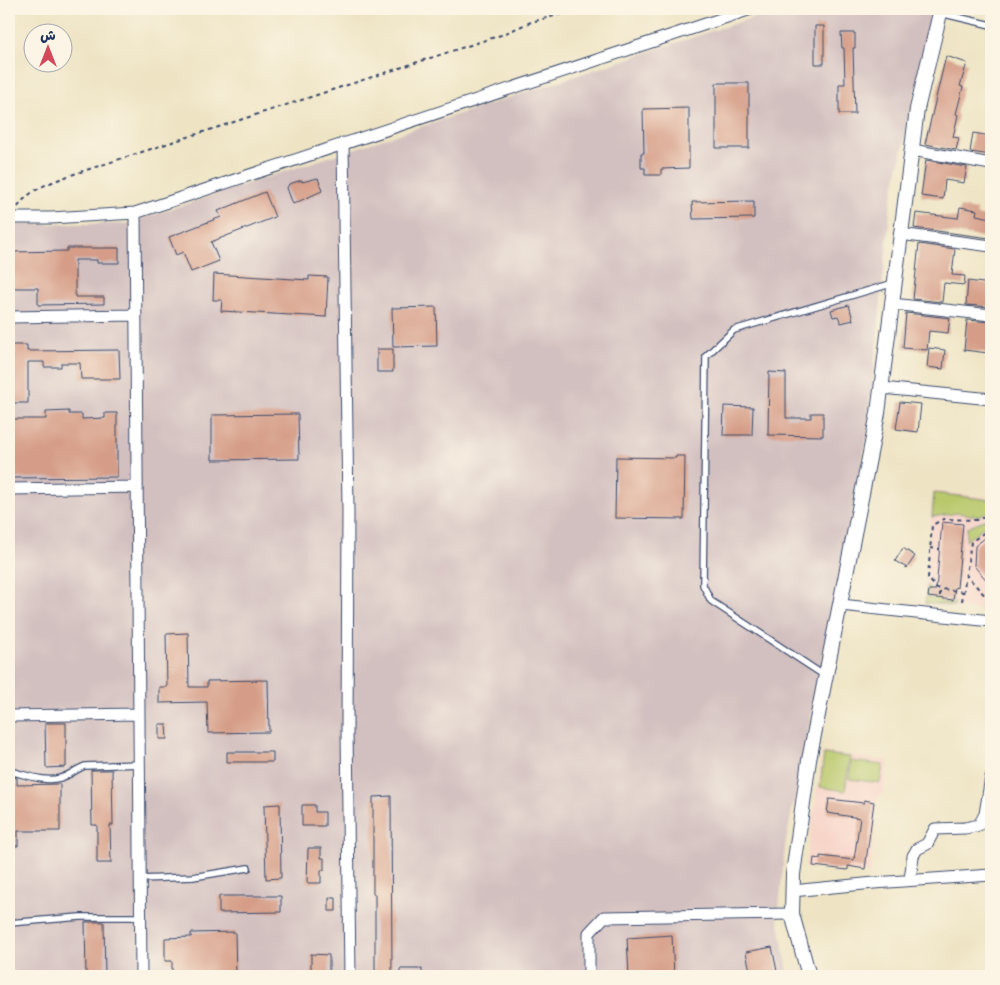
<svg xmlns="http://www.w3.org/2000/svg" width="1000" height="985" font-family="Pangolin,'Playpen Sans Arabic',sans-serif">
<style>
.built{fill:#f7d1c6}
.industrial{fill:#d2bfbf}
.green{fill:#b8c86b;stroke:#6a7c64}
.building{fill:#d59d87}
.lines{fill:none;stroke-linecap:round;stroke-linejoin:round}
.service-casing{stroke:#3b4a6d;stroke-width:8}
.minor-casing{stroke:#3b4a6d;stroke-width:13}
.tertiary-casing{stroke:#3b4a6d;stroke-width:16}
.path{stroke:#3b4a6d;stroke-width:2;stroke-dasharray:4 4;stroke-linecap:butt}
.service{stroke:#fff;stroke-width:5.5}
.minor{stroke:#fff;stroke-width:11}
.tertiary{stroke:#fff;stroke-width:14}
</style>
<rect width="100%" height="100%" fill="#fcf5e5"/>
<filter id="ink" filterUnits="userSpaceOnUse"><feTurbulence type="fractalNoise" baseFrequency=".02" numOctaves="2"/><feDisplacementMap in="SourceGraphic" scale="10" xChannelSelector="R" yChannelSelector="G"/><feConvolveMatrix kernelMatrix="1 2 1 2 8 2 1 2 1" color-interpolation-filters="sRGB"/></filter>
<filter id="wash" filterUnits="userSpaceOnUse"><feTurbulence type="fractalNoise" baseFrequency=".0096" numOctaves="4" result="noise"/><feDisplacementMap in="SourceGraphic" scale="20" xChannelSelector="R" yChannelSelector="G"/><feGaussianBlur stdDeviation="1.12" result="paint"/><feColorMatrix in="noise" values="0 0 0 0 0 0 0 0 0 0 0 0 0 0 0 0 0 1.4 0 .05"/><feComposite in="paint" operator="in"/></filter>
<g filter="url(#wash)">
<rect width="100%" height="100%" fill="#eee4c4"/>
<!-- built -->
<path class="built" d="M933,491L991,498V611L924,604Z
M823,752L888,761L883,793L877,796L870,873L805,867Z"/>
<!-- industrial -->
<path class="industrial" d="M779,9H933L891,202L867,436L785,846L778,919L789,976H9V224H125Z"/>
<!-- green -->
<path class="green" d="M934,493L991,500V511L978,516L958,513L932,517Z
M991,517V521L966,541L967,527Z
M927,585L931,589H929L928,598L938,597L942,602H955L954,606L925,603Z
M824,754L850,757L845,791L820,787Z
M851,761L883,765L880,783L849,779Z"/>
<g id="blocks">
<!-- building -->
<path class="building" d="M815,26H824V64H815Z
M841,33H855V48H853L855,114H839V84H845L844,48H842Z
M946,56L967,63L960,86L963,87L956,114L958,115L953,137L959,138L956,150L925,144Z
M716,83H749V148H716Z
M689,108V168L661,169V175H645V168H641V153H644L643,109Z
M973,133L991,136V155L970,152Z
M926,160L967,167L964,183L945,180L943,199L921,196Z
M318,178L322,191L293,204L287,188L289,184L302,180V182Z
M265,192L275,217L211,242L219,261L191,272L183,252L176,255L169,237L221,217L218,211Z
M754,201V218L693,219L692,202Z
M960,207L977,210L976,215L991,218L990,238L914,228L916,213L958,218Z
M919,244L955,249L952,275L965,276L964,285L944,283L942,302L913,299Z
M67,248H119V263H97V260H75V297H104V304L38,305V288H9V252L67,251Z
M214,274L309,280V276L328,277L326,317L221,311L222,300H213Z
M968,281L991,284V307L966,305Z
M849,305L853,320L841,323L838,316L833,317L831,310Z
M436,307L437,346L393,347L392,308Z
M906,313L950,318L948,333L929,331L927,350L903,348Z
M967,320L991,322L988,353L964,350Z
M9,345H27V351L119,350L120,379H81L80,363H61V367H44V362H28V403H9Z
M929,348L945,350L943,369L927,367Z
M377,349H393V372H377Z
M769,372L786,373V418H811V413H823V436L768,435Z
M900,402L921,404L918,432L896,429Z
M724,406L753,407L752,435H723Z
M69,411V414H82V419L105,418V413H117V477L10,478L9,419H46V412Z
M298,414L299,459L212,460V415Z
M676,456H685L684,519L615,518L616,457L676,458Z
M942,522L963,524L957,588L955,587L953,600L928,597L929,590H936Z
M991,533V585L974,566L975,546Z
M903,548L915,556L907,568L895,561Z
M188,633L189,687H207V681L268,680L269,732L208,733L207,702L159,703V687H167L166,634Z
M45,723H66V767L46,768Z
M159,724H166L167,739H159Z
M227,752H273V762H227Z
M91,770H112L113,825H110L111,863H97V825H92Z
M9,776L17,778V785L60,784V831H18V846H9Z
M391,796L392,976H375V894H373V797Z
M829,799L864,803V800L874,802L865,869L848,866V870L813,866L814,858L820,859V856L854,860L860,818L827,813Z
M280,804L281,878L266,879L264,805Z
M302,805H315V812H325V826H302Z
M308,848H321V858H324V870H321V883H307Z
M219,896H281V912L219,913Z
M329,898H336V911H329Z
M85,922H104L105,976H86Z
M235,932L236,976H172V961H165V938L191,937V933Z
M672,935L674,976H629L627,938Z
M772,947L778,976H751L746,952Z
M311,954L329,955V976H311Z
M400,969H422V976H400Z"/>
</g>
</g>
<g filter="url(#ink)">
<use href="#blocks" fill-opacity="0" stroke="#3b4a6d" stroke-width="1"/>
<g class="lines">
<defs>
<path id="service" d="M940,13L991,25
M825,676L711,601L703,585L706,356L734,330L894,283
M9,771C24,774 44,783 60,778C69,776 76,769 85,766L140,764
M140,879L193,877L248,868
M9,923L80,917H141"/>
<path id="minor" d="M343,143L348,510L347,730L350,976
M912,150L991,164
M135,213L141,976
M9,218H51L135,213L751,9
M900,234L991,246
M892,304L991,315
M9,317L136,315
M882,388L991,399
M9,489L137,487
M841,605L991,621
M9,716L139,714
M910,880L913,856L917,849L927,844L935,829L965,828L979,825L985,814L991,777
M792,891L874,883L991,875
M589,976V933L604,917L792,914"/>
<path id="tertiary" d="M809,976L792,914L793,874L809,760L878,413L917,109L941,9"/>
</defs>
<!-- service casing -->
<use href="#service" class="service-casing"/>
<!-- minor casing -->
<use href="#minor" class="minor-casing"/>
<!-- tertiary casing -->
<use href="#tertiary" class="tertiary-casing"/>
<!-- path -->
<path class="path" d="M18,207C28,190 50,183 68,176L501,35L531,22L581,9
M930,548L940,549
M965,574L991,602
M963,592L936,588L928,578L932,525L944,519L976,520L991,515
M940,596V589
M962,601L971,542L985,532"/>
<!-- service -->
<use href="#service" class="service"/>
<!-- minor -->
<use href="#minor" class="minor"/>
<!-- tertiary -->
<use href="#tertiary" class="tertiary"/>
</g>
</g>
<!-- margin -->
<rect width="1000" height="985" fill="none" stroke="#fcf5e5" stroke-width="30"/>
<!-- north arrow -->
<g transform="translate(48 48)"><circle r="24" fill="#fcf5e5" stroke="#a2a6af"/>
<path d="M0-4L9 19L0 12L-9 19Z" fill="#d1495b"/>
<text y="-8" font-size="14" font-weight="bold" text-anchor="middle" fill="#1b2f5e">ش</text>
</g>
</svg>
